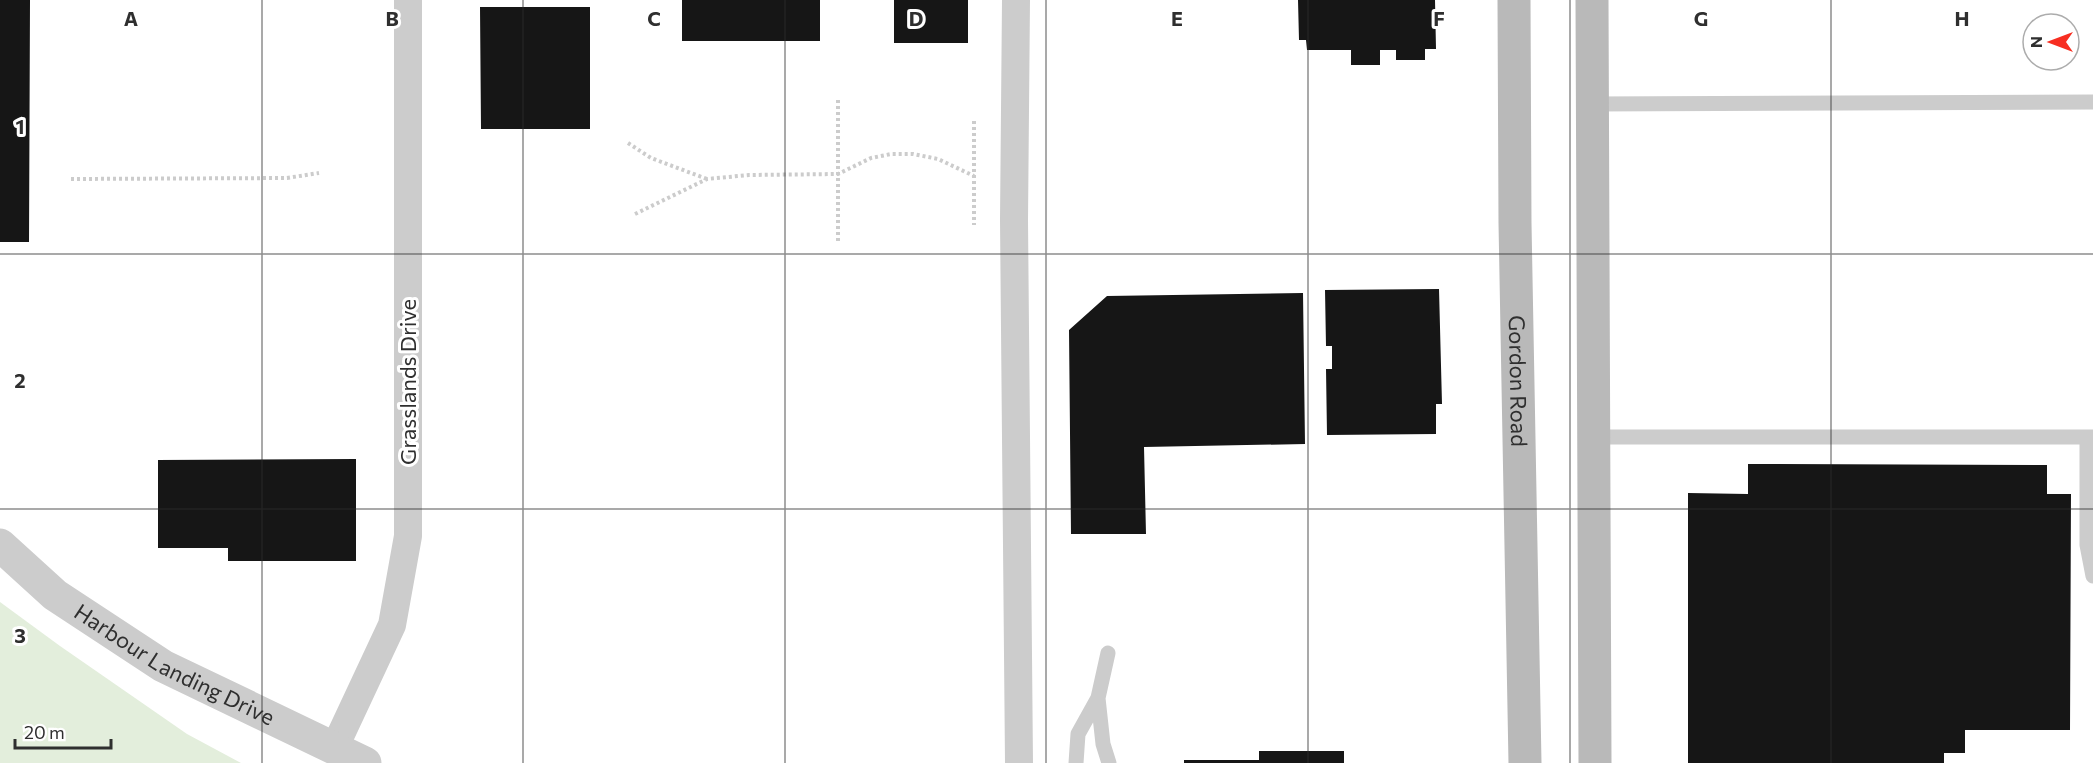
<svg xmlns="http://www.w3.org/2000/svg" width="2093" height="763" font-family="Commissioner,sans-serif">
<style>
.green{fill:#e3eedc}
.building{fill:#161616}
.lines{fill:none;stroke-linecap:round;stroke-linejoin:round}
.path{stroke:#ccc;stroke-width:4;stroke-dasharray:3 3;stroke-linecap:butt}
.service{stroke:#ccc;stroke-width:15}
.minor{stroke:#ccc;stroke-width:28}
.tertiary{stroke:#ccc;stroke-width:33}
.secondary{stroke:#b9b9b9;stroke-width:33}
.grid{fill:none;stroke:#2f2f2f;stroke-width:1.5;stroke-opacity:0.55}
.labels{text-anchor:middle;stroke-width:6;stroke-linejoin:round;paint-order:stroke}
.street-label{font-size:22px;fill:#2f2f2f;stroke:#fff}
.grid-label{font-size:20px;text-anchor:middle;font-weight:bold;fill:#2f2f2f;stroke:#fff;stroke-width:6;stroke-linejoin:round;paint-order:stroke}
</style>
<rect width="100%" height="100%" fill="#fff"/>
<!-- green -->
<path class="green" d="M0,602L60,646L187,734L241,763H0Z"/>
<!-- building -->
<path class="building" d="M0,0H30L29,242H0Z
M682,0H820V41H682Z
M894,0H968V43H894Z
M1298,0H1435L1436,49H1425V60H1396V50H1380V65H1351V50H1307L1306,40H1299Z
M480,7H590V129H481Z
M1439,289L1442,404H1436V434L1327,435L1326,369H1332V346H1326L1325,290Z
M1303,293L1305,444L1144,447L1146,534H1071L1069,330L1107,296Z
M356,459V561H228V548H158V460Z
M1748,464L2047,465V494H2071L2070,730H1965V753H1944V763H1688V493L1748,494Z
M1259,751H1344V763H1184V760H1259Z"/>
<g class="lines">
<!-- path -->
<path class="path" d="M838,100V243
M974,121V225
M628,143L651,158L707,179
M71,179L287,178L319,173
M635,214L707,179L749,175L838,174L871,158L891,154H913L938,159L974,176"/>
<!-- service -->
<path class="service" d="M1592,104L2093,102
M1595,437H2093
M2087,437V545L2093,576
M1108,653L1098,698L1103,744L1109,763
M1076,763L1078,734L1098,698"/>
<!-- minor -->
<path class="minor" d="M1016,0L1014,220L1019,763
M334,749L392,625L408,536V0"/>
<!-- tertiary -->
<path class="tertiary" id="s1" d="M0,545L55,595L163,666L365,763"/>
<!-- secondary -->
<g class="secondary">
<path id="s2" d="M1514,0L1515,223L1525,763"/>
<path d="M1592,0L1595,763"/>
</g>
</g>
<!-- grid -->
<path class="grid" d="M262,0V763M523,0V763M785,0V763M1046,0V763M1308,0V763M1570,0V763M1831,0V763M0,254H2093M0,509H2093"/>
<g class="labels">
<!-- street labels -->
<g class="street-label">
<text transform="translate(408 382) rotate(-90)" y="8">Grasslands Drive</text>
<text dy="8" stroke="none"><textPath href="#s2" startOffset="381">Gordon Road</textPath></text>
<text dy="8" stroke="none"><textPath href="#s1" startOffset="213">Harbour Landing Drive</textPath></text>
</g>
</g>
<g class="grid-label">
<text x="131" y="26">A</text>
<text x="392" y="26">B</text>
<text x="654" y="26">C</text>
<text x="916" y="26">D</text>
<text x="1177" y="26">E</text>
<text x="1439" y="26">F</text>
<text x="1701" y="26">G</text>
<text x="1962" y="26">H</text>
<text x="20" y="134">1</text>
<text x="20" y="388">2</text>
<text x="20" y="643">3</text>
</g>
<!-- north arrow -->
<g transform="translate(2051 42) rotate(270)"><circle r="28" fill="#ffffff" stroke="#acacac" stroke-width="1.5"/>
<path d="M0-4.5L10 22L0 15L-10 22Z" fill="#f72e21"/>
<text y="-9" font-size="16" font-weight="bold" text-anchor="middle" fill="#2f2f2f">N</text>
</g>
<!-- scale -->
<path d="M15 739v9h96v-9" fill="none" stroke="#2f2f2f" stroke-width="3"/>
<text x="24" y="739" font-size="18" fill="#2f2f2f" stroke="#ffffff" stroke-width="4.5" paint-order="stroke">20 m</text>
</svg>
